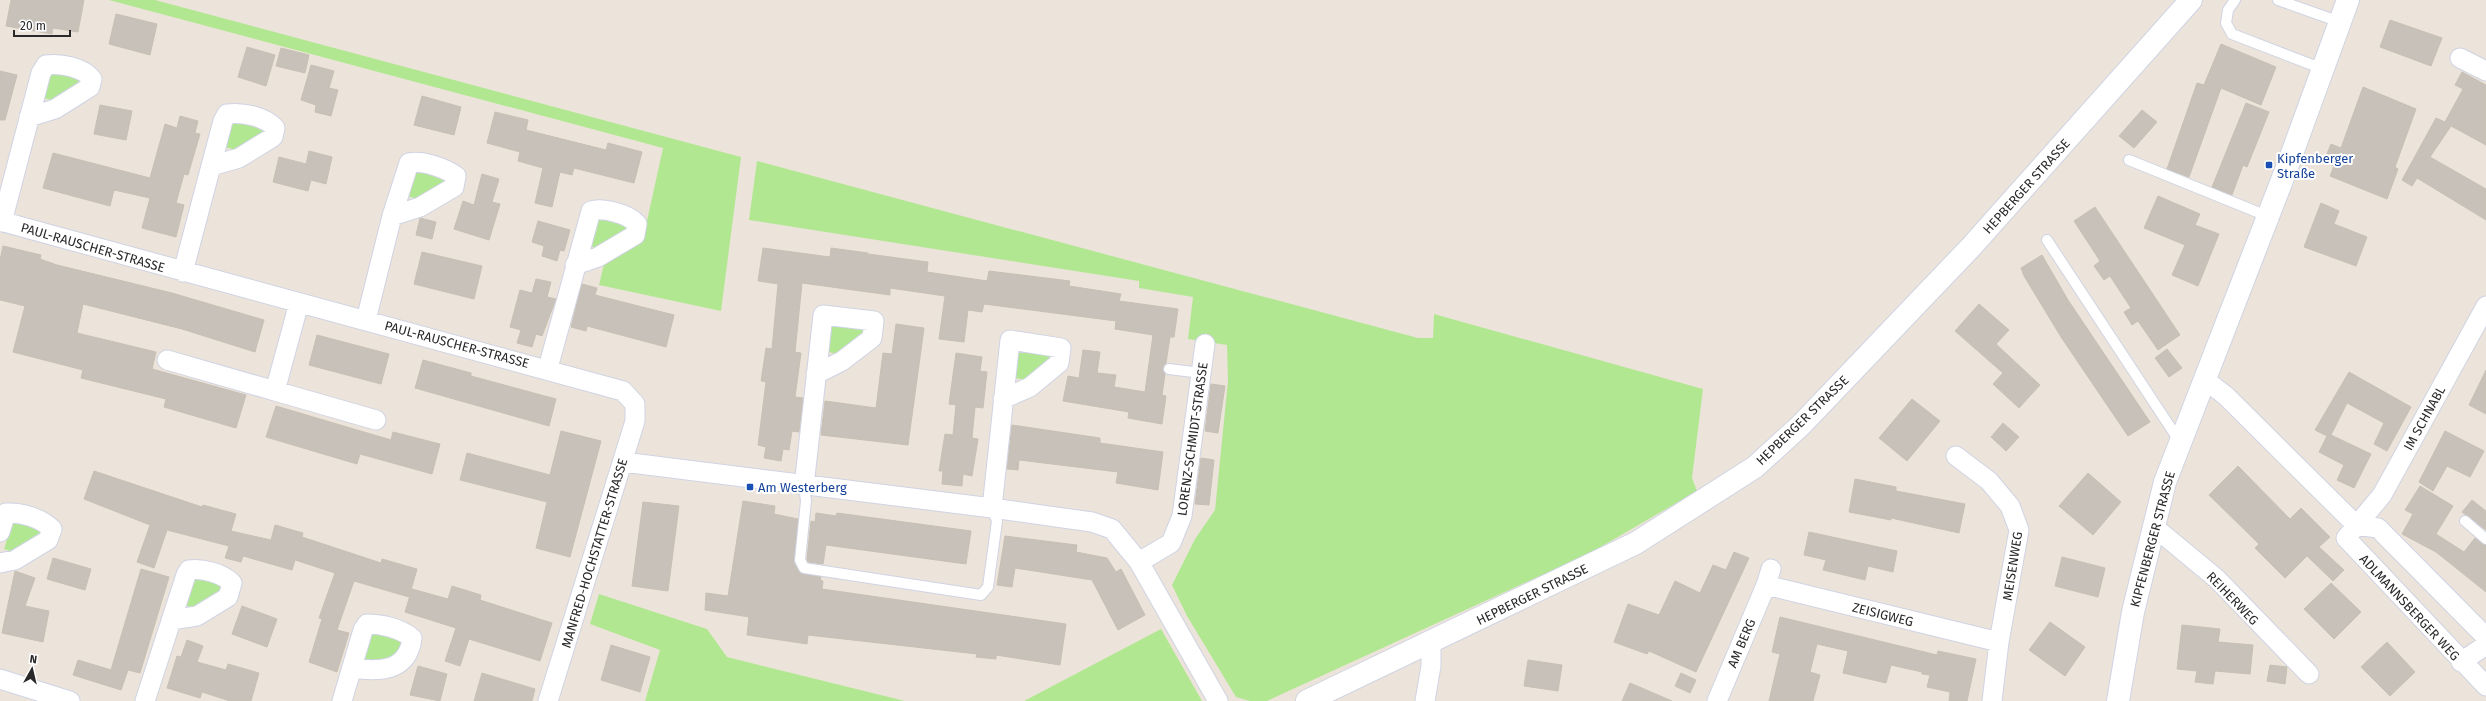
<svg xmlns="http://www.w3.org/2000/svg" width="2486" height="701" font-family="'Fira Sans',sans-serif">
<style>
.green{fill:#b2e792}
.building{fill:#c7c1b9;stroke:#c8c0b3}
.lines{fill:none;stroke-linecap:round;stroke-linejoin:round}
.lane-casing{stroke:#cfd3e3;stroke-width:12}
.street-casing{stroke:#cfd3e3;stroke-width:21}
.secondary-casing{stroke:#cfd3e3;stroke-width:24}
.lane{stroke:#fff;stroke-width:10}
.street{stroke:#fff;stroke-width:19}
.secondary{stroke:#fff;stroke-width:22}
.transit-dot{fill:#1a4fb4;stroke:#fff;stroke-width:1.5}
.labels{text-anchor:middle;stroke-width:4;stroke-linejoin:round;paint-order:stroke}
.transit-label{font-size:13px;fill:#164399;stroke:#fff;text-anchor:start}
.street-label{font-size:13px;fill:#292929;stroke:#fff}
</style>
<rect width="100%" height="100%" fill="#ece4da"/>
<!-- green -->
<path class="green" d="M109,0H155L741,157L721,311L599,285L604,264L643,239L663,148Z
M52,71L84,80L58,102L44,98Z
M233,119L266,128L263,138L240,151L225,147Z
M757,161L1418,338H1433L1434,314L1703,389L1692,478L1697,491L1592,552L1267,701H1250L1236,697L1187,616L1172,585L1195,539L1215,510L1228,381L1227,345L1188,339L1193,297L1139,288V281L749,220Z
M415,169L447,178L445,188L422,200L407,196Z
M598,218L630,227L604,250L590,246Z
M832,325L865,329L864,339L843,355L828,352Z
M1018,350L1052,354L1051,364L1030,380L1015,378Z
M13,521L43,531L40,540L16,553L4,549Z
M193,577L223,586L221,596L196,608L184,605Z
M599,594L707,629L727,657L905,701H645L660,650L590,624Z
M1161,629L1202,701H1024Z
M373,633L403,642L401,651L376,664L364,661Z"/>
<!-- building -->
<path class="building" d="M11,0H84L78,32L53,28L52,34L6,26Z
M116,14L157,24L150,55L109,44Z
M2390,20L2442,38L2431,66L2380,47Z
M2221,44L2276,67L2261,105L2221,88L2189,177L2167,169L2197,83L2204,85Z
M247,47L275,55L266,86L238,77Z
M281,48L309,55L305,73L276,66Z
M311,65L334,71L329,88L338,90L331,116L315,112L316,105L301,100Z
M0,71L17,75L5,120H0Z
M2462,72L2486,85V145L2451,126L2430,157L2486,189V220L2417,178L2412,186L2402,180L2436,118L2445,122L2463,89L2455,85Z
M2363,87L2416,109L2395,167L2398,169L2387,199L2330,176L2334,166L2324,161L2331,144L2341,148Z
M422,96L461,107L454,135L414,125Z
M2246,103L2269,112L2247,167L2243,165L2232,195L2212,187Z
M100,105L132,111L126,140L94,134Z
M2142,110L2157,122L2134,148L2119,136Z
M495,112L528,120L526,130L606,150L608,143L642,152L634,183L574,168L572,175L560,172L552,207L535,203L543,168L518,161L520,152L487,143Z
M180,116L198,121L195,133L200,134L188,175L184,174L176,203L184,205L176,237L142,228L150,198L114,190L110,206L43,188L53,153L150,178L165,124L177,128Z
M309,151L332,157L326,184L311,180L308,191L273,182L279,157L306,164Z
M482,174L499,179L492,202L500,204L489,240L454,229L463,201L474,205Z
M2158,196L2200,214L2195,225L2219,234L2198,286L2172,275L2185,245L2144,228Z
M2321,203L2339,211L2334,224L2367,237L2356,266L2304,247Z
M2095,207L2180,335L2158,350L2138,321L2132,325L2124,312L2131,308L2110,276L2104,280L2094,266L2100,261L2074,221Z
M420,218L436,222L432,239L416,235Z
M538,221L570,230L564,251L560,250L557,261L542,256L544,246L532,242Z
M3,246L41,255L40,259L57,265L172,293L264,320L255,352L182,329L83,304L77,333L156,352L152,369L246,395L236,428L164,407L166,399L81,378L83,370L13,352L25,306L0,300V260Z
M763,248L830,257L831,248L868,253V254L928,262L927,272L987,281L989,271L1070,281L1069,286L1121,294L1119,301L1178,309L1174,337H1170L1166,363L1163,368L1165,374L1162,395L1166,396L1162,424L1128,418L1129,412L1063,401L1068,376L1079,378L1083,350L1100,352L1097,373L1116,375L1114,387L1145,392L1153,335L1115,329L1116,321L984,304L982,312L968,310L964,342L939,339L945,296L890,288V295L802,283L795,352L801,353L795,397L803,398L799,432L792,431L789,450L783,449L781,461L764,458L766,447L758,445L766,382L761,381L766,348L772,349L778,284L758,281Z
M422,252L482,266L474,299L414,284Z
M2042,255L2068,300L2150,422L2128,436L2061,337L2024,276L2021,268Z
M536,279L551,282L547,297L556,299L542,336L536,334L532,347L517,343L521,330L510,327L520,290L532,293Z
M582,284L597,288L595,295L674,315L666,347L587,326L586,331L571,327Z
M1979,304L2009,330L1996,344L2040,385L2019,408L1993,384L2003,373L1955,331Z
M896,324L924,328L908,445L821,435L825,401L876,408L883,353L892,354Z
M317,335L389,354L381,384L309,365Z
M2167,349L2182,368L2169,377L2155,358Z
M956,353L982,357L980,371L987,372L983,408L975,407L972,438L978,439L972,476L963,474L962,486L942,484L943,471H939L945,434L953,435L956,405L949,404Z
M423,360L471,373V376L556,399L549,426L415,388Z
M2486,370V414L2469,405Z
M2349,372L2411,407L2387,451L2374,444L2384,423L2347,403L2331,435L2371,454L2354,488L2337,480L2344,465L2319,452L2327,436L2315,430Z
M1211,384L1225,386L1218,433L1205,431Z
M1912,399L1940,421L1907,461L1879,438Z
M276,406L391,440L393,432L440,444L432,474L360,454L357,464L266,437Z
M2003,423L2019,437L2006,451L1991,437Z
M1012,425L1100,438V443L1163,452L1158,490L1116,483L1118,472L1019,460L1018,470L1007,469Z
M561,431L601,441L570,557L536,548L547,502L460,480L467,453L550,475Z
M2445,431L2484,451L2470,477L2447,466L2433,491L2419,482Z
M1201,458L1214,460L1209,505L1195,504Z
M2238,466L2290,519L2301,508L2330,537L2319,547L2344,570L2333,581L2307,556L2285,578L2255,548L2259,544L2209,495Z
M94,471L202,507L203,505L236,514L231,531L271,540L275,525L303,533L302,537L381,563L382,559L417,569L409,597L354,581L337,630L349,633L337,672L309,662L322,619L319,618L335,573L295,560L292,570L243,556L241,562L225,558L229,546L167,530L154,568L137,562L150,525L84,499Z
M2088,473L2121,502L2093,535L2059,506Z
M1855,479L1896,487V491L1965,504L1959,533L1891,518V520L1849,512Z
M2420,486L2453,506L2436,534L2464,552L2475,538L2486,545V592L2436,552L2402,534L2413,514L2405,510Z
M2472,500L2486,511V530L2462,512Z
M743,501L775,506L774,514L798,519L794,563L800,573L821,577L820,580L823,581L822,589L1066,624L1060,665L996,655V659L976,657L977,654L808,635L807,644L747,635L749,617L705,610L706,593L728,596Z
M643,502L679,506L668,591L632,586Z
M816,513L836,516L837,513L971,531L966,564L826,545L823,564L808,562L807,559L811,521L815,522Z
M1809,532L1897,551L1893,572L1868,566L1865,580L1823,570L1826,560L1804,555Z
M1005,536L1077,545L1076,552L1107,558L1116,572L1121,569L1145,615L1118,630L1092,580L1015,568L1012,587L997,585Z
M1734,552L1749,558L1696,672L1649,651L1647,654L1614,642L1628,604L1659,615L1675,581L1700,593L1713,565L1726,570Z
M2062,557L2105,568L2098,597L2055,586Z
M53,558L91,569L85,590L47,579Z
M141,569L169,577L140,673L128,670L121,690L73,675L78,660L111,670Z
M15,571L35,578L25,606L49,611L43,642L2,633Z
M2331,583L2361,612L2334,639L2304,609Z
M452,586L481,595L480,600L552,623L540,661L469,639L460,666L445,661L456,628L405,612L412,589L448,599Z
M242,606L277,619L267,647L232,634Z
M1780,617L1937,655L1938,651L1976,659L1967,701H1949L1950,692L1927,687L1930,675L1922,674V672L1891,665L1886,683L1843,673L1848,651L1817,644L1810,672L1820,675L1813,701H1769L1780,654L1772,652Z
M2050,622L2085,647L2065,676L2029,650Z
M2182,625L2220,629L2218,642L2253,645L2250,674L2215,671L2213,684L2195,682L2197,671L2177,669Z
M187,640L203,646L197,662L226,670L228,664L259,673L251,701H230L202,692L200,698L167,688L177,656L181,657Z
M2387,642L2415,672L2390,696L2361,667Z
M611,645L650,657L640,692L601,680Z
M1528,660L1562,665L1558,691L1524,686Z
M2270,665L2287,667L2285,684L2267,681Z
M418,666L447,674L440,701L410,695Z
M482,673L535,689L532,701H474Z
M1681,673L1696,680L1690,693L1675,686Z
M1630,683L1672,701H1622Z"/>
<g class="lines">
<defs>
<path id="lane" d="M2235,0L2228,10L2226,23L2232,34L2323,69
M2278,0L2340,22
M2129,160L2267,216
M2047,240L2180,442
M1169,369L1201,373
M804,486L806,501L800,560L804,568L981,595L988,587L997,521L992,508
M2465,521L2486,539"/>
<path id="street" d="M2460,58L2486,71
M0,221L623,391L635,404V421L548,701
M2,222L41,73L46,65C60,63 83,67 92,79L90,87L55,109L29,117
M183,272L211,166L223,121L227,114C242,112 264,116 275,128L273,137L239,158L211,166
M299,303L275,391L376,420
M2486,306L2382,495L2346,538L2486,686
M366,320L392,216L409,163C422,160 445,168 456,176L454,187L420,207L392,216
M167,360L275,391
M548,368L591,211C602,207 629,214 637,224L635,235L598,257L575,265
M2204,379L2226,396L2356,525L2378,528L2486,637
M1956,456L1989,481L2010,506L2019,530L1999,642L1992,701
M623,462L992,508L1092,522L1112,529L1139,562L1218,701
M804,486L823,315L874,321L872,338L842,361L816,374
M992,508L1010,340L1061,348L1059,363L1030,387L1003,399
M2153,526L2217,579L2309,674
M0,532L6,513C21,512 41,518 52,529L48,540L15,560L0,563
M1139,562L1171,543L1182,516L1205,344
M1766,585L1999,642
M2461,662L2486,645
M0,679L70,701
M145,701L186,575L189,570C202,568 222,573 232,583L228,597L197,616L171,620
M342,701L363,630L367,624C382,624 400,628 412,638C408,672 379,672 352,668
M1425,701L1431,666V643
M1717,701L1766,585L1771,569"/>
<path id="secondary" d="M1307,701L1636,543L1755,467L1801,425L1971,247L2191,0
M2118,701L2133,612L2165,482L2286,170L2348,0"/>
</defs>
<!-- lane casing -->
<use href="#lane" class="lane-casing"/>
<!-- street casing -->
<use href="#street" class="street-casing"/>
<!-- secondary casing -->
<use href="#secondary" class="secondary-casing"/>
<!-- lane -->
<use href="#lane" class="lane"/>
<!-- street -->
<use href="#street" class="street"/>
<!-- secondary -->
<use href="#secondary" class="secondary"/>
</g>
<!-- markers -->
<g class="transit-dot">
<rect x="2265" y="161" width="8" height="8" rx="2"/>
<rect x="746" y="483" width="8" height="8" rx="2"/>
</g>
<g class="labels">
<!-- transit labels -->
<g class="transit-label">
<text x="2277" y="163">Kipfenberger<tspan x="2277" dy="15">Straße</tspan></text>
<text x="758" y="492">Am Westerberg</text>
</g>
<!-- street labels -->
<g class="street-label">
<text transform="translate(2026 186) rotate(-48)" y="5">HEPBERGER STRASSE</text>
<text transform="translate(93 247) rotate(16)" y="5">PAUL-RAUSCHER-STRASSE</text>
<text transform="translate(457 344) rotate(15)" y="5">PAUL-RAUSCHER-STRASSE</text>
<text transform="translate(2424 418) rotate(-61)" y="5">IM SCHNABL</text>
<text transform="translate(1802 420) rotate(-44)" y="5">HEPBERGER STRASSE</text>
<text transform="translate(1192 439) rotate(-82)" y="5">LORENZ-SCHMIDT-STRASSE</text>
<text transform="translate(2152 539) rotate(-75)" y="5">KIPFENBERGER STRASSE</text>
<text transform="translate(594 553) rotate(-73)" y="5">MANFRED-HOCHSTATTER-STRASSE</text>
<text transform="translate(2012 566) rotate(-81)" y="5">MEISENWEG</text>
<text transform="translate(1532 594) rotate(-26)" y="5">HEPBERGER STRASSE</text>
<text transform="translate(2233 598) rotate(46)" y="5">REIHERWEG</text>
<text transform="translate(2410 607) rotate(47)" y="5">ADLMANNSBERGER WEG</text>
<text transform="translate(1883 614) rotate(14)" y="5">ZEISIGWEG</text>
<text transform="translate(1741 643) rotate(-67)" y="5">AM BERG</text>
</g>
</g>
<!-- north arrow -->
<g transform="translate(32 669) rotate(8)" stroke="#ffffff" stroke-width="3" paint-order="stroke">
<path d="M0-3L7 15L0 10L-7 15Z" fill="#292929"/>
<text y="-6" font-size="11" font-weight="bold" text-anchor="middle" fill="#292929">N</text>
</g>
<!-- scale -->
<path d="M14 30v6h56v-6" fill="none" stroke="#292929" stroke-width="2"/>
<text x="20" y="30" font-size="12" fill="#292929" stroke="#ffffff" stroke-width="3" paint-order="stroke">20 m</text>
</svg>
